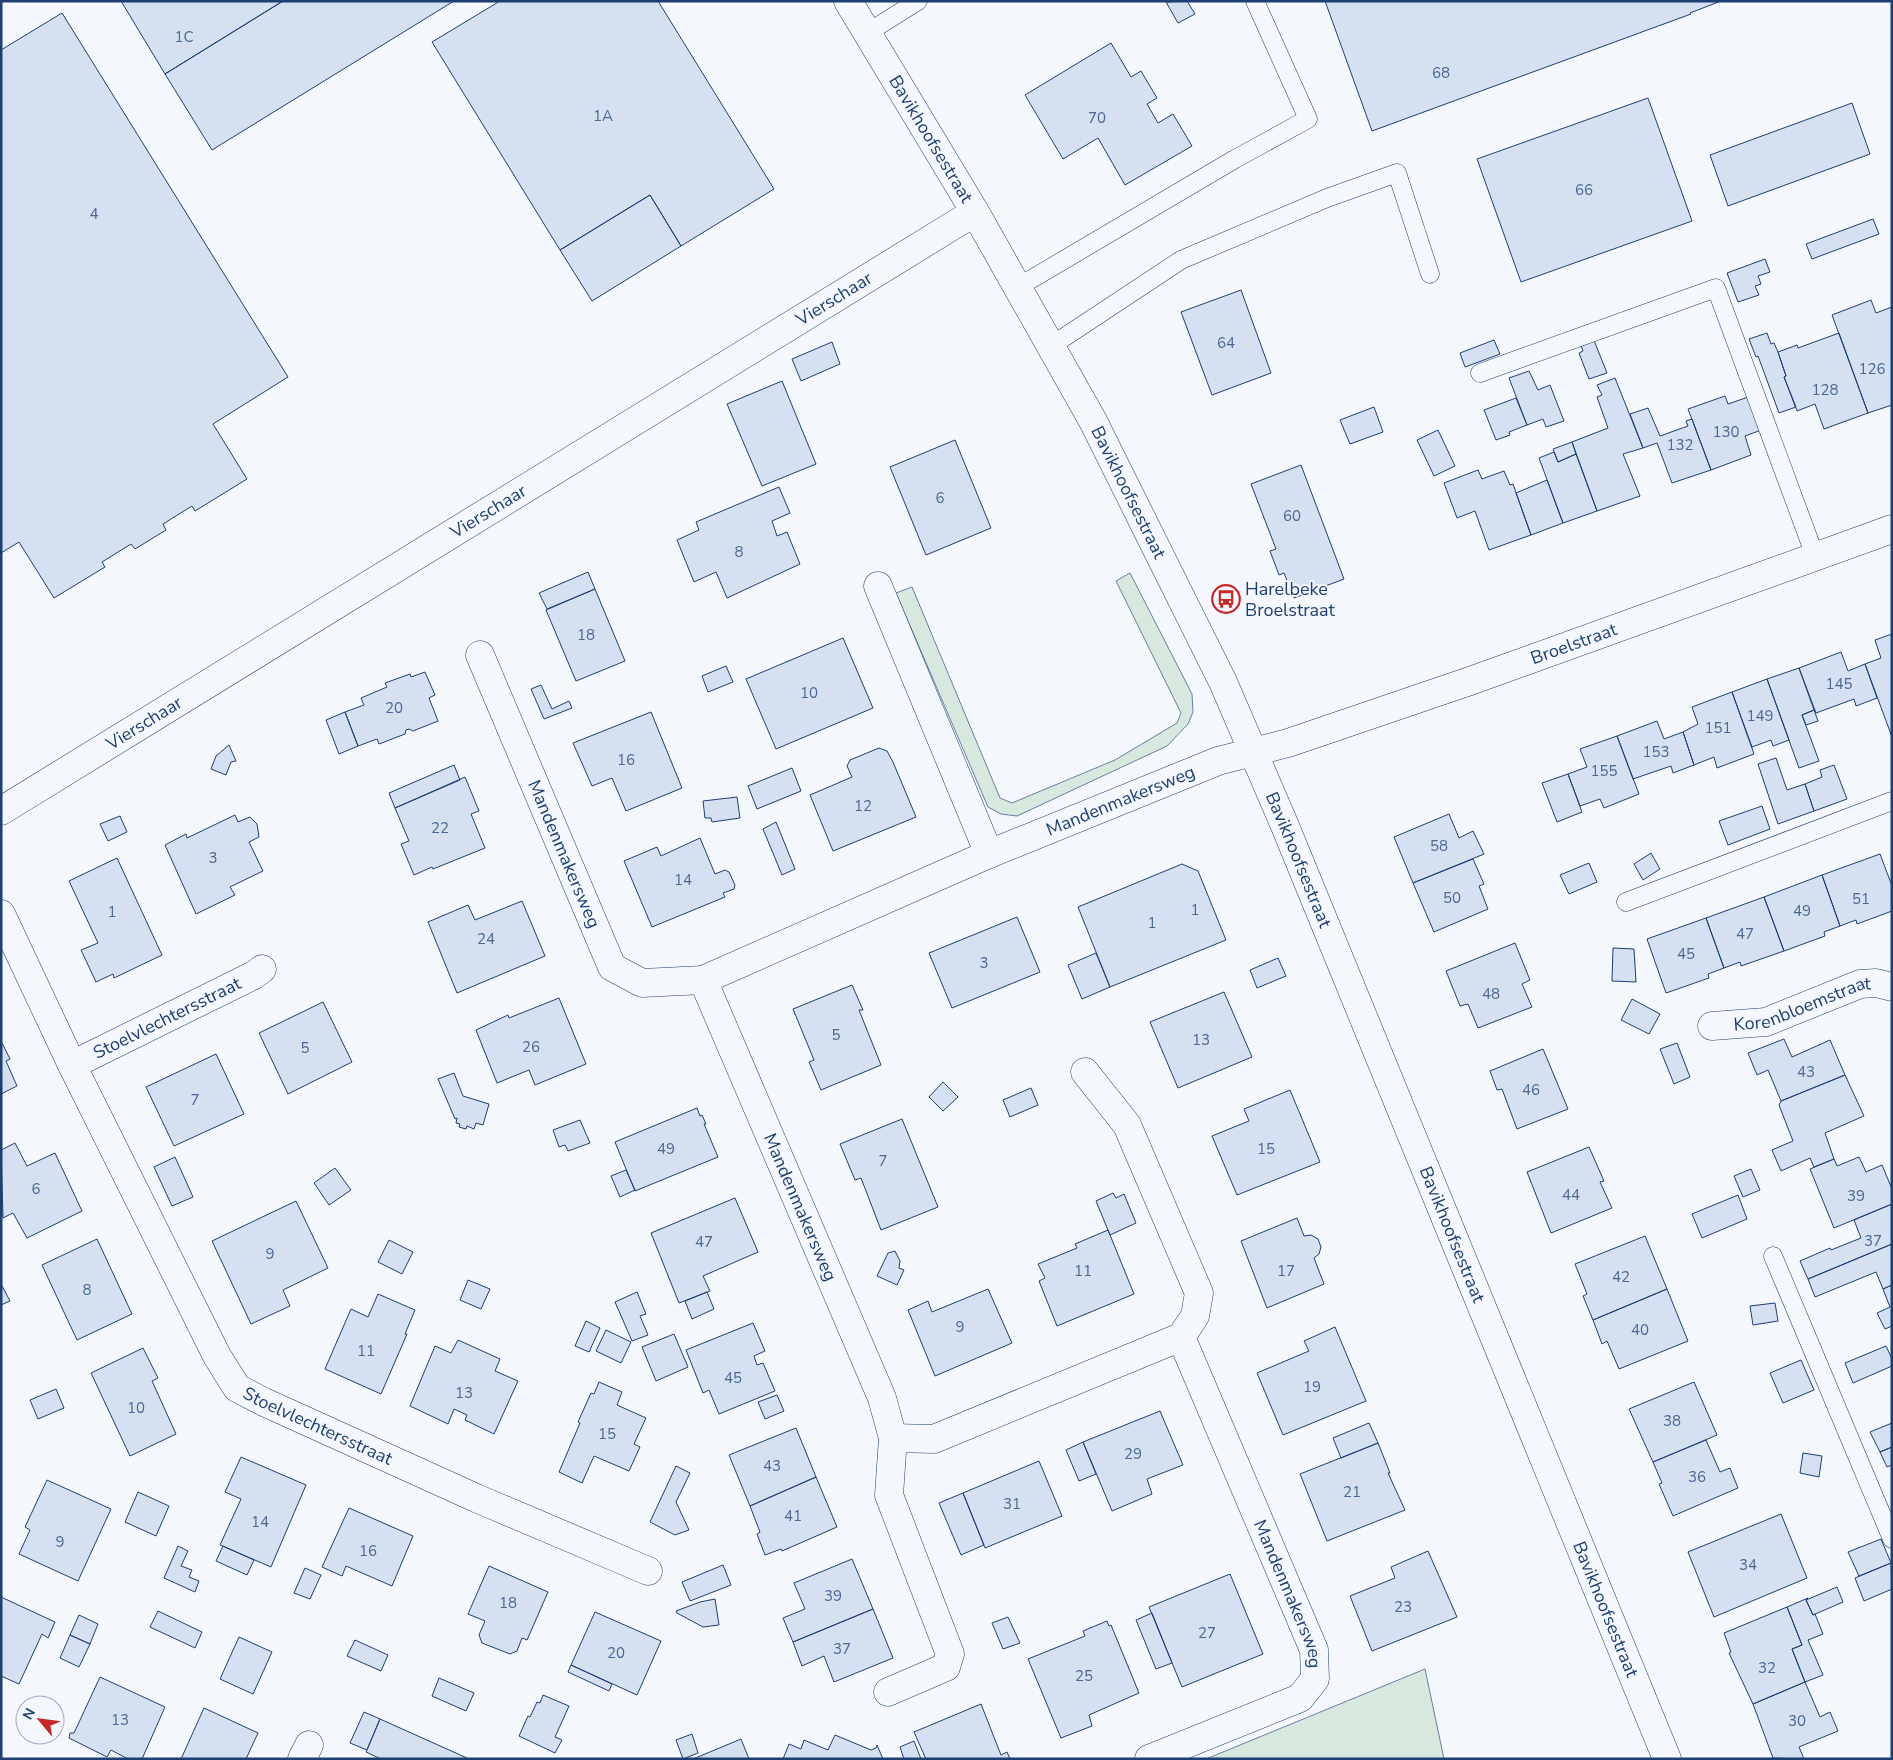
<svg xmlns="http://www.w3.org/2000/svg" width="1893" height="1760" font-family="'Nunito Sans',sans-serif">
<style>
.green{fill:#d7e8df;stroke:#687fa3}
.building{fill:#d5e0f0;stroke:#1d3f73}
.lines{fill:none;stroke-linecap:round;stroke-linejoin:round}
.service-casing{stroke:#1d3f73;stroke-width:19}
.minor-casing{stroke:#1d3f73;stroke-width:29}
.tertiary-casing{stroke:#1d3f73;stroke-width:29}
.service{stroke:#f4f7fb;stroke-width:18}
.minor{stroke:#f4f7fb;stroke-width:28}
.tertiary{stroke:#f4f7fb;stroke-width:28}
.labels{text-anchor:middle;stroke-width:4;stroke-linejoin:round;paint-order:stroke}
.number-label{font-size:15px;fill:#4b6792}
.street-label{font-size:18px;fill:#1d3f73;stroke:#f4f7fb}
.poi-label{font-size:18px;fill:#1d3f73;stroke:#f4f7fb;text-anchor:start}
</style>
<rect width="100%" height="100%" fill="#f4f7fb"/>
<!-- green -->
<path class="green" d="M1130,573L1192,694L1193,712L1188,724L1167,746L1017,816L1001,814L988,807L896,593L912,587L1000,798L1012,803L1115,760L1177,723L1181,713L1116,581Z
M1425,1669L1444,1759H1206Z"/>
<!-- building -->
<path class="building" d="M121,1H283L165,74Z
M283,1H454L212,150L165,74Z
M500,1H658L774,189L681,246L650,195L560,250L432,42Z
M1187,1L1195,14L1178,23L1166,2Z
M1325,1H1721L1690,13L1691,14L1372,131Z
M62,13L288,377L213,424L247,479L195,511L192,506L163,524L166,530L135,549L131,544L102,562L105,567L54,598L19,542L1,553V50Z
M1111,43L1131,77L1141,71L1157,98L1147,104L1158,123L1173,114L1192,146L1125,185L1098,138L1063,159L1025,95Z
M1648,98L1692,221L1521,282L1477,159Z
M1852,103L1870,154L1728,206L1710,155Z
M650,195L681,246L592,301L560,250Z
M1873,219L1879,234L1812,259L1806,244Z
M1765,259L1770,272L1758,276L1761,284L1755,286L1759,295L1738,302L1727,273Z
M1241,290L1271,373L1212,395L1181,312Z
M1871,300L1876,313L1892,307V405L1868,413L1832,315Z
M1767,333L1771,344L1774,343L1778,352L1786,376L1784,377L1796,407L1779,413L1758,356L1756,357L1749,339Z
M1839,333L1868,413L1824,429L1815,404L1797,411L1784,377L1786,376L1778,352L1797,345L1798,348Z
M1593,338L1607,373L1589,379L1579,353L1583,351L1580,343Z
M1494,340L1500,354L1465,367L1460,353Z
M832,342L840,364L801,381L792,359Z
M1529,371L1538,390L1550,385L1564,421L1546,427L1543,419L1527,425L1509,378Z
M1615,378L1643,448L1623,454L1640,496L1597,511L1572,442L1608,428L1597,397L1602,395L1597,385Z
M782,381L816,464L762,486L727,404Z
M1725,396L1728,404L1751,396L1764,429L1745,436L1751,455L1711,470L1688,409Z
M1516,398L1527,425L1509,432L1510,435L1496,440L1484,410Z
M1374,407L1383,432L1350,444L1340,420Z
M1648,408L1660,436L1688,426L1686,421L1692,419L1711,470L1672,483L1657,443L1643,448L1630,414Z
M1438,430L1455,466L1434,476L1417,440Z
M955,440L991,528L926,555L890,467Z
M1572,442L1576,454L1558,462L1553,449Z
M1554,452L1558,462L1576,454L1597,511L1563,523L1539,458Z
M1301,465L1344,579L1294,598L1284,573L1279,575L1270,551L1276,549L1251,484Z
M1478,470L1482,479L1504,471L1510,485L1513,484L1531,535L1489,550L1475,511L1457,518L1444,483Z
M1547,480L1563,523L1531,535L1516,493Z
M779,487L790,513L772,521L777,536L787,532L800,564L727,598L716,572L694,582L677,540L699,530L696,522Z
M588,572L595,589L547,609L539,593Z
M595,589L625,661L576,681L546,610Z
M1892,634V737L1865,664L1881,658L1875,640Z
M843,638L873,708L776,749L746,679Z
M1841,652L1848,671L1865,664L1877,698L1856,706L1854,699L1816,713L1799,668Z
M726,666L733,682L708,692L702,676Z
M1799,668L1814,710L1802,715L1819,761L1799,768L1767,679Z
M425,672L435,695L429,698L438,721L413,731L409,729L406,730L405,734L379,744L377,739L358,746L345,712L364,705L361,698L387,687L385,683L410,674L411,677Z
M1767,679L1789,740L1773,746L1771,740L1752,747L1732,692Z
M541,685L552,709L569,701L572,708L544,719L531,689Z
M1732,692L1754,754L1717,768L1714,757L1694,765L1683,732L1698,724L1692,707Z
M1814,710L1818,721L1806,725L1802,715Z
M345,712L358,746L339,754L326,720Z
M651,712L682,788L626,811L612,778L592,786L573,743Z
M1657,721L1664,739L1683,732L1694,765L1673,773L1671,766L1633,779L1617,736Z
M1617,736L1639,794L1604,808L1600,799L1580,806L1568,774L1587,767L1580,749Z
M229,745L236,761L231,762L226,775L211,769L216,756Z
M879,748L887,751L893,762L916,817L833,851L810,795L852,777L847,766L850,760Z
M1776,758L1787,790L1805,784L1814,811L1778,824L1758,764Z
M454,765L460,780L395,808L389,793Z
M1834,765L1847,799L1814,811L1805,784L1822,777L1820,770Z
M792,768L801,791L757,809L748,786Z
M1568,774L1582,812L1557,822L1542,783Z
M465,777L479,811L471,814L485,848L433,869L432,867L414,875L401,844L409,841L395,808Z
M737,797L740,818L712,822L711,818H705L703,801Z
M1762,806L1770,829L1728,845L1719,821Z
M1449,814L1459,838L1473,831L1484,854L1413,883L1394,837Z
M235,815L238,822L250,817L257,824L259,837L249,842L263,871L230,887L235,895L196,914L165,845L186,834L187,838Z
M120,816L127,832L108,841L100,824Z
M776,822L795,869L782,875L763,829Z
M700,838L715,874L725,870L729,872L735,885L734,889L723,893L725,897L652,927L624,861L657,847L661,856Z
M1651,853L1660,869L1643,880L1634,864Z
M1880,854L1892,886V911L1857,924L1856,920L1840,926L1822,875Z
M117,858L162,955L114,978L113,974L96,982L81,950L98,943L69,881Z
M1473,859L1484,884L1479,886L1488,909L1434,932L1413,883Z
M1589,863L1597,882L1569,894L1560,875Z
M1182,864L1198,871L1226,940L1110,987L1078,907Z
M1822,875L1840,926L1824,932L1825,936L1784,951L1764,897Z
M1764,897L1784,951L1741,966L1740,962L1724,968L1706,918Z
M522,901L545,956L457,993L428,922L468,905L475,920Z
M1017,917L1040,972L952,1008L929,953Z
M1706,918L1724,968L1708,974L1709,978L1666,993L1647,939Z
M1515,943L1530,980L1522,984L1532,1007L1478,1028L1468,1004L1460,1006L1446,971Z
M1613,948L1634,949L1636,982L1612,981Z
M1096,953L1110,987L1082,999L1068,965Z
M1278,958L1286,976L1257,988L1250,970Z
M852,985L863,1010H859L881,1065L821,1090L809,1062L814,1060L793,1009Z
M1224,992L1252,1057L1178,1088L1150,1022Z
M559,998L586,1064L535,1085L529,1070L497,1083L476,1030L508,1015L509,1018Z
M1632,999L1660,1014L1649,1034L1621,1020Z
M323,1002L352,1062L288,1094L259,1033Z
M1784,1039L1792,1057L1830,1040L1845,1075L1781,1101L1768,1070L1757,1075L1748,1053Z
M1,1041L10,1059L6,1061L17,1086L1,1094Z
M1677,1043L1690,1077L1674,1084L1660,1049Z
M1543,1049L1568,1109L1517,1129L1502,1089L1497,1090L1490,1071Z
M216,1054L244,1114L174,1146L146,1087Z
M454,1073L463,1096L489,1104L483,1125L476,1123L474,1129L467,1126L466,1129L459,1127L460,1124L456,1123L457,1118L455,1119L438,1079Z
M1845,1075L1864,1116L1825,1133L1834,1159L1814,1167L1810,1158L1781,1171L1772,1150L1793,1141L1779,1105L1781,1101Z
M943,1082L958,1097L943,1111L929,1097Z
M1031,1088L1038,1105L1010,1117L1003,1100Z
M1290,1090L1320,1162L1237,1195L1212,1136L1249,1121L1244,1109Z
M697,1108L700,1116L702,1115L706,1124H704L718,1157L635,1191L615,1142Z
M902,1119L938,1207L881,1230L861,1178L855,1180L840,1144Z
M580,1120L590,1143L568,1151L565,1145L559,1147L553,1130Z
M15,1143L27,1166L55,1153L82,1211L27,1238L13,1213L3,1218L1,1150Z
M1589,1147L1604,1181L1600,1182L1612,1208L1551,1233L1527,1172Z
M175,1157L193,1197L172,1206L154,1167Z
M1859,1157L1866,1172L1882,1165L1892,1189V1204L1834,1228L1810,1169L1834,1159L1837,1166Z
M335,1168L351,1190L329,1205L314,1183Z
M1751,1169L1760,1190L1743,1197L1734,1176Z
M626,1170L635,1190L620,1197L611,1176Z
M1113,1193L1116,1198L1124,1194L1136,1223L1110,1235L1096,1201Z
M1738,1195L1747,1219L1702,1238L1692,1214Z
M735,1198L758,1252L703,1276L710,1291L679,1303L651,1233Z
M296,1201L328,1268L283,1290L290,1306L251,1324L212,1241Z
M1892,1204V1244L1808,1279L1800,1261L1830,1248L1831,1250L1861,1238L1854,1220Z
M1297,1218L1304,1236L1311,1235L1318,1239L1321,1247L1319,1254L1314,1258L1324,1284L1267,1308L1241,1241Z
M1108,1230L1134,1294L1057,1326L1039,1281L1045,1278L1038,1264L1077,1248L1075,1244Z
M1645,1236L1667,1289L1593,1320L1583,1296L1587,1294L1575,1264Z
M97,1239L132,1314L77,1340L42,1265Z
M389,1240L413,1252L402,1274L378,1262Z
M1892,1244V1285L1883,1289L1876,1272L1815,1297L1808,1279Z
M895,1251L900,1261L899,1268L904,1270L897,1285L877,1276L888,1253Z
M468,1280L490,1289L481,1309L460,1300Z
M1,1284L10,1301L1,1305Z
M1892,1285V1326L1885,1329L1877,1313L1890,1307L1883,1289Z
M988,1289L1012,1343L935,1376L908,1310L928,1301L932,1312Z
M1667,1289L1688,1341L1619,1369L1607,1341L1602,1344L1593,1320Z
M637,1292L646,1314L640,1316L648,1335L632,1341L615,1302Z
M707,1292L714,1309L692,1319L685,1301Z
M378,1294L415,1310L405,1334H407L381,1394L325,1369L351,1309L368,1317Z
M1775,1303L1778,1321L1753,1325L1750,1306Z
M586,1321L600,1328L589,1352L575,1346Z
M753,1323L765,1351L754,1356L757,1365L763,1363L775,1391L719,1414L709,1390L703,1393L686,1350Z
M1335,1327L1366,1401L1283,1435L1257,1373L1309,1351L1304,1341Z
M606,1330L631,1342L621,1363L596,1351Z
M674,1334L688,1367L656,1381L642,1347Z
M458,1340L500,1359L495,1371L518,1381L494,1434L465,1420L467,1415L454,1409L448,1424L410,1406L435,1346L451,1353Z
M1886,1346L1892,1359V1366L1853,1383L1845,1363Z
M143,1348L158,1378L152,1381L176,1434L130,1456L91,1373Z
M1801,1360L1814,1390L1783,1403L1770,1373Z
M599,1382L622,1392L617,1405L646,1418L634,1444L640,1447L629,1471L594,1456L582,1483L559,1472L580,1423L578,1422L591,1393L594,1394Z
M1694,1382L1717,1435L1653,1462L1629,1409Z
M56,1389L64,1408L38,1419L30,1400Z
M777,1395L784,1411L765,1419L758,1402Z
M1160,1411L1183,1465L1147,1479L1152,1494L1112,1511L1083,1442Z
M1369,1423L1378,1443L1341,1458L1333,1438Z
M1892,1423V1447L1880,1452L1870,1432Z
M796,1428L816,1477L750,1506L729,1455Z
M1706,1440L1720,1472L1730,1468L1738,1488L1673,1516L1659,1484L1662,1483L1653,1462Z
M1083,1442L1096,1474L1079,1481L1066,1450Z
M1378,1443L1390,1473H1388L1405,1510L1327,1541L1300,1474Z
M1892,1447V1465L1887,1467L1880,1452Z
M1803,1453L1822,1456L1819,1477L1800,1473Z
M241,1457L306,1485L271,1567L220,1545L241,1499L225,1492Z
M1039,1461L1062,1516L985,1548L963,1493Z
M676,1466L690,1473L676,1502L689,1530L675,1535L650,1522Z
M816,1477L837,1527L782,1551L781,1549L765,1555L757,1534L760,1532L750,1506Z
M47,1480L111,1509L78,1581L19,1554L30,1530L25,1527Z
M138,1492L169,1506L156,1536L125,1522Z
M963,1493L984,1545L961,1555L939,1503Z
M349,1508L413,1536L392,1586L346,1566L342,1576L322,1567Z
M1781,1514L1807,1578L1714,1617L1688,1552Z
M1881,1539L1891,1563L1859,1576L1848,1552Z
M178,1546L188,1551L181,1566L192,1570L189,1577L199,1581L195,1592L164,1578Z
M223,1546L254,1560L247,1575L216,1561Z
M1428,1551L1457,1617L1372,1651L1350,1596L1395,1578L1391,1567Z
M852,1559L873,1609L793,1642L783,1618L805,1609L794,1583Z
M1891,1563L1892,1589L1864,1601L1855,1578Z
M723,1565L731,1585L690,1601L682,1582Z
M489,1566L548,1592L527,1640L522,1638L517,1651L510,1654L482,1643L479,1635L485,1621L468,1614Z
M305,1568L321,1575L310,1599L294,1593Z
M1230,1574L1263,1654L1182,1687L1149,1607Z
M1837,1587L1843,1602L1813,1615L1806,1600Z
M1,1597L55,1622L48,1638L42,1634L19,1684L1,1676Z
M1808,1598L1806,1600L1813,1615L1815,1614L1823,1634L1808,1640L1823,1675L1805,1682L1792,1649L1802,1645L1787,1607Z
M715,1599L719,1625L703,1627L677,1613L676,1611L700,1602Z
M1787,1607L1802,1645L1792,1649L1805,1682L1753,1704L1729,1653L1731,1652L1724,1633Z
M873,1609L893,1658L834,1682L824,1656L802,1666L793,1642Z
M158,1611L202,1632L195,1648L150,1627Z
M595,1612L661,1641L637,1695L571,1665Z
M1152,1613L1172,1663L1156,1669L1136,1620Z
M79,1615L98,1624L90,1644L70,1635Z
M1008,1617L1020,1643L1003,1649L992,1623Z
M1107,1621L1109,1626L1111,1625L1139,1693L1089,1715L1092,1726L1061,1738L1028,1659L1085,1636L1083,1631Z
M70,1635L90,1644L79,1667L60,1658Z
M239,1637L272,1652L253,1694L220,1679Z
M355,1640L388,1655L381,1671L347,1656Z
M571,1665L612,1684L609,1691L568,1672Z
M100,1677L165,1707L142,1759H128L111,1750L107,1757L69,1738L70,1733H74Z
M439,1678L474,1693L466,1711L432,1696Z
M1805,1682L1820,1717L1830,1712L1838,1731L1799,1747L1804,1759L1773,1758L1753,1704Z
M543,1695L569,1706L555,1737L562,1740L555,1753L519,1736L528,1716L530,1717L537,1702L540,1703Z
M981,1704L1001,1755L1007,1752L1010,1759H926L914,1732Z
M204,1708L258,1733L246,1759H181Z
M364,1712L380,1719L367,1750L350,1743Z
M380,1719L467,1758V1759H381L366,1752Z
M692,1734L698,1753L683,1759L676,1740Z
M835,1735L871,1750L876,1748L877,1745L883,1759H783L789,1744L801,1749L804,1740L828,1750Z
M741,1739L749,1759H693Z
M914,1741L921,1759H904L900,1747Z"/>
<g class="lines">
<defs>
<path id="service" d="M867,33L918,1
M1018,287L1235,159L1308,119L1255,1
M1051,346L1181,260L1327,198L1397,173L1430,274
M1480,373L1716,288L1815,556
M1626,902L1892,801
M1773,1256L1892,1539"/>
<g id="minor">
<path id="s1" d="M878,586L989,854L1218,761L1288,743L1470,681L1892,529"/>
<path id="s2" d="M480,655L612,967L642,983L703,980L882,1398L893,1438L889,1495L950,1654L946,1667L888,1692"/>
<path id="s3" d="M1,811L975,212"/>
<path id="s4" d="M1,914L72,1065L217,1356L237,1388L264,1402L476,1498L648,1571"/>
<path d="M703,980L989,854"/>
<path id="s5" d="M1712,1026L1766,1022L1860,984L1876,983L1892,987"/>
<path id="s6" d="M72,1065L254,975L262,969"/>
<path id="s7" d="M1085,1072L1127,1125L1199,1293L1195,1316L1181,1337L1314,1650L1315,1679L1300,1698L1149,1759"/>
<path d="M893,1438L934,1439L1181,1337"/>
<path d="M302,1759L309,1745"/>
</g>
<g id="tertiary">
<path id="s8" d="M848,1L975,212L1093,421L1223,682L1285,826L1667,1759"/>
</g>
</defs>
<!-- service casing -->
<use href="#service" class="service-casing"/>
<!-- minor casing -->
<use href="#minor" class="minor-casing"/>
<!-- tertiary casing -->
<use href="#tertiary" class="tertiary-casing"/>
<!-- service -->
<use href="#service" class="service"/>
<!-- minor -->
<use href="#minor" class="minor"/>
<!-- tertiary -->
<use href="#tertiary" class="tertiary"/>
</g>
<!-- icons -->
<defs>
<symbol id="bus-ring" viewBox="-11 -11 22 22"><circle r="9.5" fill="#f4f7fb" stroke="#c62828" stroke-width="1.5"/><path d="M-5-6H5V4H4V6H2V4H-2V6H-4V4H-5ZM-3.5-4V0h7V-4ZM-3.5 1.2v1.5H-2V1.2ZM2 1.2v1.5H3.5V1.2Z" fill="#c62828"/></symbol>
</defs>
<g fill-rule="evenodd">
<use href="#bus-ring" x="1210" y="583" width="32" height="32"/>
</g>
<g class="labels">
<!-- number labels -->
<g class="number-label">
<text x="184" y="42">1C</text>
<text x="1441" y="78">68</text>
<text x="603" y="121">1A</text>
<text x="1097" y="123">70</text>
<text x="1584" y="195">66</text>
<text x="94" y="219">4</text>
<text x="1226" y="348">64</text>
<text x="1872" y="374">126</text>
<text x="1825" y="395">128</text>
<text x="1726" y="437">130</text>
<text x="1680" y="450">132</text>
<text x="940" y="503">6</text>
<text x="1292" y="521">60</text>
<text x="739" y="557">8</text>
<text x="586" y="640">18</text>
<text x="1839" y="689">145</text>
<text x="809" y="698">10</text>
<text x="394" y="713">20</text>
<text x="1760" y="721">149</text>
<text x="1718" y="733">151</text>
<text x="1656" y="757">153</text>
<text x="626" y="765">16</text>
<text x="1604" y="776">155</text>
<text x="863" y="811">12</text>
<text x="440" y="833">22</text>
<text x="1439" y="851">58</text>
<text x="213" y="863">3</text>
<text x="683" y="885">14</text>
<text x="1452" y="903">50</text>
<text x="1861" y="904">51</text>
<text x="1195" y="915">1</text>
<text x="1802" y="916">49</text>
<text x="112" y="917">1</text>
<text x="1152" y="928">1</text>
<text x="1745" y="939">47</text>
<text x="486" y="944">24</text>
<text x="1686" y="959">45</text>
<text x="984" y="968">3</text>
<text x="1491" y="999">48</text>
<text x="836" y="1040">5</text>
<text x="1201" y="1045">13</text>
<text x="531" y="1052">26</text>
<text x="305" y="1053">5</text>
<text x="1806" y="1077">43</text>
<text x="1531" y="1095">46</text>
<text x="195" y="1105">7</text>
<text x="666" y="1154">49</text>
<text x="1266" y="1154">15</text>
<text x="883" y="1166">7</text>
<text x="36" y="1194">6</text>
<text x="1571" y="1200">44</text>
<text x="1856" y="1201">39</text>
<text x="1873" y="1246">37</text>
<text x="704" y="1247">47</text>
<text x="270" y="1259">9</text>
<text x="1083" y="1276">11</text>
<text x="1286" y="1276">17</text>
<text x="1621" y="1282">42</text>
<text x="87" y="1295">8</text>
<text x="960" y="1332">9</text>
<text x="1640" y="1335">40</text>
<text x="366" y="1356">11</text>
<text x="733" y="1383">45</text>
<text x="1312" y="1392">19</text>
<text x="464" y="1398">13</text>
<text x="136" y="1413">10</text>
<text x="1672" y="1426">38</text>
<text x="607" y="1439">15</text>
<text x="1133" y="1459">29</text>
<text x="772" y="1471">43</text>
<text x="1697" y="1482">36</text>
<text x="1352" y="1497">21</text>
<text x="1012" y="1509">31</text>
<text x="793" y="1521">41</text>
<text x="260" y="1527">14</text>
<text x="60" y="1547">9</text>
<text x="368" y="1556">16</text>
<text x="1748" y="1570">34</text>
<text x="833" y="1601">39</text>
<text x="508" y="1608">18</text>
<text x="1403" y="1612">23</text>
<text x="1207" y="1638">27</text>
<text x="842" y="1654">37</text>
<text x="616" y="1658">20</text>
<text x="1767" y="1673">32</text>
<text x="1084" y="1681">25</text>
<text x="120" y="1725">13</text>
<text x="1797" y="1726">30</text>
</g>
<!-- street labels -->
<g class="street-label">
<text dy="6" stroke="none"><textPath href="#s8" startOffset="161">Bavikhoofsestraat</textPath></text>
<text dy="6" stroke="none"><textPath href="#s3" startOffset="978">Vierschaar</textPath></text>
<text dy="6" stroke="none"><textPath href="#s8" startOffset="566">Bavikhoofsestraat</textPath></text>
<text dy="6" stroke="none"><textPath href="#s3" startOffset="572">Vierschaar</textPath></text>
<text dy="6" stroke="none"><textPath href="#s1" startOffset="912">Broelstraat</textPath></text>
<text dy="6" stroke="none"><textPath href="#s3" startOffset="168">Vierschaar</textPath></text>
<text dy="6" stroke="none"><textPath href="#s1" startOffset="432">Mandenmakersweg</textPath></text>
<text dy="6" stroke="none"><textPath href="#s2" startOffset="216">Mandenmakersweg</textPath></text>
<text dy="6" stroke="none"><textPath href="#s8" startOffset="971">Bavikhoofsestraat</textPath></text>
<text dy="6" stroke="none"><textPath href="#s5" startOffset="94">Korenbloemstraat</textPath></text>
<text dy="6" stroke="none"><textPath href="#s6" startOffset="106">Stoelvlechtersstraat</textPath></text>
<text dy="6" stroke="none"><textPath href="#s2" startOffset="681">Mandenmakersweg</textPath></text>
<text dy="6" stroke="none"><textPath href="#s8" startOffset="1376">Bavikhoofsestraat</textPath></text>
<text dy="6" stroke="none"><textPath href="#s4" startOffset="619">Stoelvlechtersstraat</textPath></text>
<text dy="6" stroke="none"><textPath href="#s7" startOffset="578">Mandenmakersweg</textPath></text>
<text dy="6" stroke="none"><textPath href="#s8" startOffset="1781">Bavikhoofsestraat</textPath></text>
</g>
<!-- poi labels -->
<g class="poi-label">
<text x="1245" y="595">Harelbeke<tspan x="1245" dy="21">Broelstraat</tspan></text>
</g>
</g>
<!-- border -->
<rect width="1893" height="1760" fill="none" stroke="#1d3f73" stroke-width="5"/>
<!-- north arrow -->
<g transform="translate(40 1720) rotate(299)"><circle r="24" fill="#f4f7fb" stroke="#9eadc5"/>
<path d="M0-4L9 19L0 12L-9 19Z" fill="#c62828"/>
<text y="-8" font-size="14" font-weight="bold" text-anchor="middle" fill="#1d3f73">N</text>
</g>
</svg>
